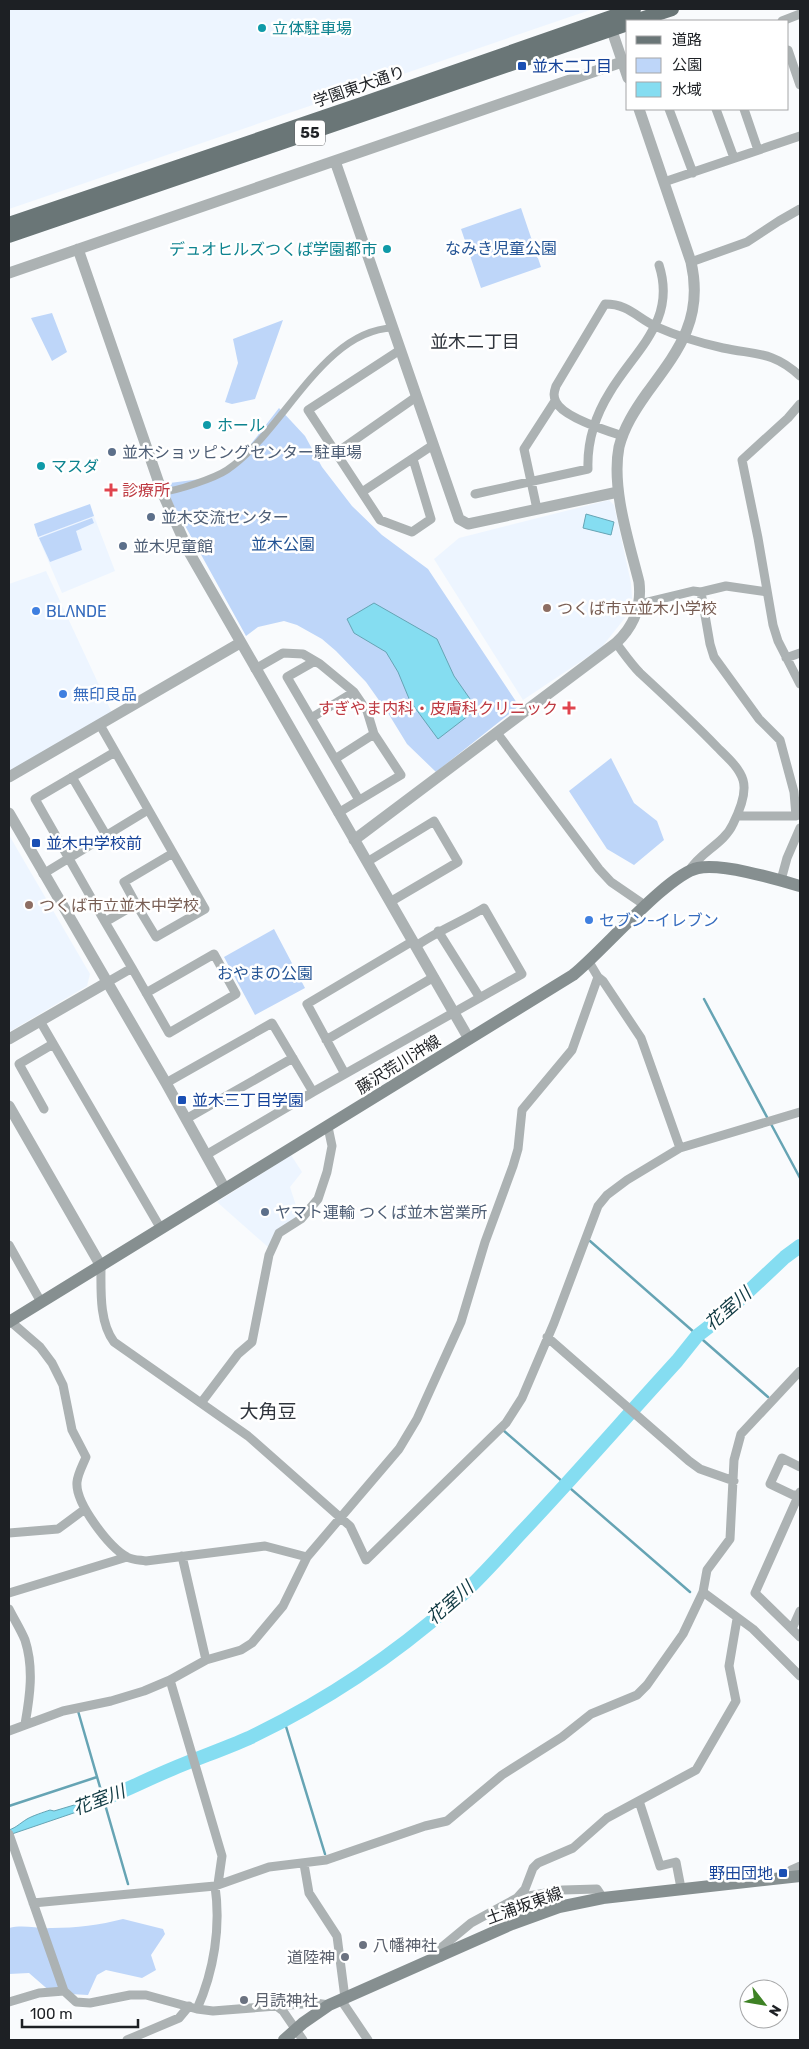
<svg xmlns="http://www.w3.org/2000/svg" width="809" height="2049" font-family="Rubik,'Noto Sans JP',sans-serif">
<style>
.built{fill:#edf5ff}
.green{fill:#bed6f9}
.water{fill:#85ddf1;stroke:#66a4b4}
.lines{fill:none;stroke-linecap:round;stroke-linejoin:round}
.stream{stroke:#66a4b4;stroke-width:2.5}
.river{stroke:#85ddf1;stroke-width:14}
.pedestrian{stroke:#acb2b3;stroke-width:7}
.minor{stroke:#acb2b3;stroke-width:9}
.tertiary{stroke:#acb2b3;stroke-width:11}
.secondary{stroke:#868f90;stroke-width:12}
.primary{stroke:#6a7677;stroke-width:14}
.culture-dot{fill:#0f9aa8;stroke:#fff;stroke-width:2}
.transit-dot{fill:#1a4fb4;stroke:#fff;stroke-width:2}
.service-dot{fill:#5c6f8a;stroke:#fff;stroke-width:2}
.health-dot{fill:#e0444e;stroke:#fff;stroke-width:2}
.education-dot{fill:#8d6e63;stroke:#fff;stroke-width:2}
.shop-dot{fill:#3f7fe0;stroke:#fff;stroke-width:2}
.worship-dot{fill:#6b7280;stroke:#fff;stroke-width:2}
.labels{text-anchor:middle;stroke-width:5;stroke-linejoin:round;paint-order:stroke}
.shield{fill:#fff;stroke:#616366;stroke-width:1}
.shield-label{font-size:15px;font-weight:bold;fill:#1d2024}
.culture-label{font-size:16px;fill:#0d838f;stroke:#fff;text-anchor:start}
.transit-label{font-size:16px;fill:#164399;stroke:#fff;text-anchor:start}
.street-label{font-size:16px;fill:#1d2024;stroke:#fff}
.park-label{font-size:16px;fill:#245495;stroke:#fff}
.service-label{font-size:16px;fill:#4e5e75;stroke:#fff;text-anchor:start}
.health-label{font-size:16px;fill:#be3a42;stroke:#fff;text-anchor:start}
.education-label{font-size:16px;fill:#785e54;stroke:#fff;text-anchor:start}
.shop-label{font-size:16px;fill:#366cbe;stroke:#fff;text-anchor:start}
.worship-label{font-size:16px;fill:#5b616d;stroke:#fff;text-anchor:start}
.neighbourhood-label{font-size:18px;fill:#2f343c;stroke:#fff}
.water-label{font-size:18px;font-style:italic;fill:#0f3942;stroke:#fff}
.quarter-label{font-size:19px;fill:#2f343c;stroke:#fff}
</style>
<rect width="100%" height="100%" fill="#f9fbfd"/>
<!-- built -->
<path class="built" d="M9,9H593L9,209Z
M609,500L614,505L631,583L632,598L625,618L601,648L523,700L434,559L459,538Z
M94,516L115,571L62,593L38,537Z
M46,571L112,713L9,772V584Z
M9,835L90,974L87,986L9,1032Z
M291,1155L302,1172L290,1187L299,1215L268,1247L217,1202Z"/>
<!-- green -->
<path class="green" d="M521,208L541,267L481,288L461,229Z
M52,313L67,352L52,361L31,318Z
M283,320L255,399L232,404L225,402L238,363L233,339Z
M279,408L305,436L322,467L352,506L382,535L428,569L519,706L436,772L407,744L388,713L366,682L336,651L322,639L297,625L284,621L258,627L246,636L162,484L216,477L237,462Z
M90,504L94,516L38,537L34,524Z
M92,518L94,523L76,531L82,550L50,562L39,538Z
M611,758L634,803L657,821L664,840L634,865L607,849L569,791Z
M274,929L305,988L255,1015L224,957Z
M123,1919L163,1929L165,1934L151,1955L156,1970L142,1978L106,1970L97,1975L88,1995L52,1993L29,1973L9,1974V1928C24,1924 37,1929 52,1928C76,1928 100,1925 123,1919Z"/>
<!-- water -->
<path class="water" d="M586,514L614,522L611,535L583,528Z
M374,603L437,639L454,676L477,709L438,739L410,701L398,672L386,652L354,633L347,619Z
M101,1797L103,1803L9,1835V1830C17,1827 19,1824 27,1819C32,1816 44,1812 50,1810L54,1811Z"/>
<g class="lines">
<!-- stream -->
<path class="stream" d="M704,999L768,1119
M771,1124L800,1178
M590,1241L768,1397
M503,1430L690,1592
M78,1711L128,1884
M284,1720L325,1854
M9,1806L97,1777"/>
<!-- river -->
<path class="river" d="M85,1806C115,1796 143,1781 172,1769C198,1758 224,1749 249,1738C322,1703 393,1656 453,1603C477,1582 498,1558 519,1535C573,1478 624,1419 677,1361L697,1336L719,1319L785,1257L800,1246"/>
<!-- pedestrian -->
<path class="pedestrian" d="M162,492C177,491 215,478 227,470C283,433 322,330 393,328"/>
<!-- minor -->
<path class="minor" d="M782,21L800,14
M788,50L800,85
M669,109L693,173
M716,109L734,158
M744,109L758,150
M664,182L800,136
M691,262L747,242L779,221L800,209
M400,350L308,410L380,520L412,532L431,519L413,459
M800,404L788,418L742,460L758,538L773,625L778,641L800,684
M623,436C607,431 563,417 556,402C553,396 554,392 556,386L605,304C629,304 637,318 657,327C677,336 701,343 723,348C756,355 773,351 800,376
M336,453L416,397
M362,492L433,445
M475,494L588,469C587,441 595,416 610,392C635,350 677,321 659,265
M537,509L524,449L555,401
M701,592L710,644L714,657L759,719L780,740L794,792L796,816
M639,604L693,591L701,592L726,586L767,592
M616,643C623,652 631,664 640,673C666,697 692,721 717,747C726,756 739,767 743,780C747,793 739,812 733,824C724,844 700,852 689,871
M786,658L800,653
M315,661L287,677L359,800
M255,669L283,653L303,654L320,664L354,692L367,711L374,734L401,775L338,813
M311,718L354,692
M100,725L205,909L156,937L136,904L105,922L132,968L106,983
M497,733L599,869L611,882L646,906
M335,759L374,734
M72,777L106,835
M737,816H796L800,814
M367,862L434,821L458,862L390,902
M43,874L148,810
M781,880L787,858L800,828
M136,904L124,882L173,853
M105,922L35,799L115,752
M438,931L480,998
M132,968L169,1033L236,994L214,954L146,993
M598,977L603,981L641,1038L680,1148
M40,1021L161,1229
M326,1040L434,977
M345,1074L307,1004L413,941
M166,1083L272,1023L313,1092L206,1155
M313,1092L522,974L484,908C461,922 437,931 416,946
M44,1109L19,1064L53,1044
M186,1119L293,1058
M9,1245L41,1302
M101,1266C101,1290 99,1322 114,1342L248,1436L350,1526L366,1560L506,1423L522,1398L554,1323L598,1206L607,1195L627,1180L680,1148L800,1112
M10,1321L40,1347L52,1363L63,1385L72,1430L86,1457C83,1465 78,1473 77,1482C75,1503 109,1547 127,1557C132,1560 140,1560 146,1561L265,1546L307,1557
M547,1337L689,1461L700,1469L734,1481
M201,1403L238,1354L252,1342L269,1255L279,1233L301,1219L318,1199L327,1172L332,1146L328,1127
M800,1467L782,1458L770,1484L793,1495H800
M800,1492L755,1593L800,1637
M9,1533L58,1529L85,1509
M182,1556L206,1660
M703,1592L753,1629L800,1676
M9,1593L127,1557
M9,1609C14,1619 21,1630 25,1640C34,1668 30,1696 25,1724
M792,1629L800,1611
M170,1680L222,1856L218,1884
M9,1731L63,1711L111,1701L144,1691L170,1680L206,1660L241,1650L252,1643L283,1606L307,1557L399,1449L417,1419L461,1322L485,1242L513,1166L518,1149L522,1110L572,1050L598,977L589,962
M639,1801L660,1866L676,1862L681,1888
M9,1834L64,1991L76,2002L90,2003L130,1995H146L197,2009L213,2011L315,2003L329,2005
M304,1864L309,1893L337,1936L345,1998
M788,1878L791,1870L800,1866
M517,1898L563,1890L597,1889L603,1898
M33,1903L215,1886L269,1867L326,1860L425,1826L447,1821L502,1775L562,1737L591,1714L637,1695L647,1685L683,1634L703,1592L707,1570L730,1539L734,1460L741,1434L800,1371
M441,1957L442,1947L471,1923L517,1898L525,1889L533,1868L538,1863L573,1848L607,1818L696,1770L736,1701L729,1666L737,1619
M341,2000L368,2040
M9,2002L39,1993L64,1991
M275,2005L283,2011L303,2040
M197,2009C214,1971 221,1927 215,1886
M127,2040L179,2018L189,2006"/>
<!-- tertiary -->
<path class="tertiary" d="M609,22L628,78
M335,161L459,519L468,524L618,492
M78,249L162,492L189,552L469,1039
M9,273L622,62
M9,777L240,643
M9,813L166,1083L225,1189
M354,840L616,643C634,626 642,607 639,582C629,542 611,488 619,447C624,427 635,410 647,393C678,351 704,319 691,262L639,109
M9,1039L106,983
M9,1106L101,1266"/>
<!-- secondary -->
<path class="secondary" d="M9,1322L573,975C602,952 668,874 698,868C723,863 776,879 800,886
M284,2040L303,2023L329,2005L512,1924L559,1907L603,1898L800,1876"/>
<!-- primary -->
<path class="primary" d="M635,21L672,9
M9,224L362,104L634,9
M9,236L628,24"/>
</g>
<!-- markers -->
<g class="culture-dot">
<circle cx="262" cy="28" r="5"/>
<circle cx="387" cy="249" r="5"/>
<circle cx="207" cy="425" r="5"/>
<circle cx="41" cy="466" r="5"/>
</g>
<g class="transit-dot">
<rect x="517" y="61" width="10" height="10" rx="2.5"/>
<rect x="31" y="838" width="10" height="10" rx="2.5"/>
<rect x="177" y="1095" width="10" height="10" rx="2.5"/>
<rect x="778" y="1868" width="10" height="10" rx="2.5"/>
</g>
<g class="service-dot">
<circle cx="112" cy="452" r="5"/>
<circle cx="151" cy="517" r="5"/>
<circle cx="123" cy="546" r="5"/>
<circle cx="265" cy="1212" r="5"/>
</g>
<g class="health-dot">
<path d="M108.5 482.5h5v5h5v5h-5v5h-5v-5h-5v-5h5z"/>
<path d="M566.5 700.5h5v5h5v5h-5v5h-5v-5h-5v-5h5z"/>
</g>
<g class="education-dot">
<circle cx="547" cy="608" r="5"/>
<circle cx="29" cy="905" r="5"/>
</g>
<g class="shop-dot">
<circle cx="36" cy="611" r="5"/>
<circle cx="63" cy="694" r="5"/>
<circle cx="589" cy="920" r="5"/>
</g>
<g class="worship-dot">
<circle cx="363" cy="1945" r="5"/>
<circle cx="345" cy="1957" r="5"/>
<circle cx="244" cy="2000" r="5"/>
</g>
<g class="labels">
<!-- shield labels -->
<rect class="shield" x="295" y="120.5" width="30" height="25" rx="4"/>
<g class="shield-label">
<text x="310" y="138">55</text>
</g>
<!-- culture labels -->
<g class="culture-label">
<text x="272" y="34">立体駐車場</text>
<text x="377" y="255" text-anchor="end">デュオヒルズつくば学園都市</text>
<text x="217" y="431">ホール</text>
<text x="51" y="472">マスダ</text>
</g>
<!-- transit labels -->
<g class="transit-label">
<text x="532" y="72">並木二丁目</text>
<text x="46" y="849">並木中学校前</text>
<text x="192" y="1106">並木三丁目学園</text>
<text x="773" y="1879" text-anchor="end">野田団地</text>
</g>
<!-- street labels -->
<g class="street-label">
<text transform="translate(359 86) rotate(-19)" y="6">学園東大通り</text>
<text transform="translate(398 1064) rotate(-32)" y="6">藤沢荒川沖線</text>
<text transform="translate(524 1905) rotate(-20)" y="6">土浦坂東線</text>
</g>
<!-- park labels -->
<g class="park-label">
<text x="501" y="254">なみき児童公園</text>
<text x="283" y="550">並木公園</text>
<text x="265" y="979">おやまの公園</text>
</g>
<!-- service labels -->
<g class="service-label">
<text x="122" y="458">並木ショッピングセンター駐車場</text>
<text x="161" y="523">並木交流センター</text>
<text x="133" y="552">並木児童館</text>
<text x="275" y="1218">ヤマト運輸 つくば並木営業所</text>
</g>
<!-- health labels -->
<g class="health-label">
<text x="122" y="496">診療所</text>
<text x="558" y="714" text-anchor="end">すぎやま内科・皮膚科クリニック</text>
</g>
<!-- education labels -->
<g class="education-label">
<text x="557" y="614">つくば市立並木小学校</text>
<text x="39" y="911">つくば市立並木中学校</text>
</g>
<!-- shop labels -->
<g class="shop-label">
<text x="46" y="617">BLΛNDE</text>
<text x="73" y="700">無印良品</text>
<text x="599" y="926">セブン-イレブン</text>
</g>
<!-- worship labels -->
<g class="worship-label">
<text x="373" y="1951">八幡神社</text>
<text x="335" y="1963" text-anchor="end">道陸神</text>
<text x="254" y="2006">月読神社</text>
</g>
<!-- neighbourhood labels -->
<g class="neighbourhood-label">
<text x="475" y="348">並木二丁目</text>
</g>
<!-- water labels -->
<g class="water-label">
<text transform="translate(728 1309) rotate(-41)" y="6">花室川</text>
<text transform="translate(450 1603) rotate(-41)" y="6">花室川</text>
<text transform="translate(99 1800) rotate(-21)" y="6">花室川</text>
</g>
<!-- quarter labels -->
<g class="quarter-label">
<text x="268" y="1418">大角豆</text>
</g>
</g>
<!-- border -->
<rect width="809" height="2049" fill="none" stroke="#1d2024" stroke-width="20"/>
<!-- legend -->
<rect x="626" y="20" width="162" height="90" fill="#ffffff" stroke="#a5a6a7"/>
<rect x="636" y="36" width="25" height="8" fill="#6a7677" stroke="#a5a6a7"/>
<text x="672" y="45" font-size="15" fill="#1d2024">道路</text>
<rect x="636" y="58" width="25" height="15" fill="#bed6f9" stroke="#a5a6a7"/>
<text x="672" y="70" font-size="15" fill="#1d2024">公園</text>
<rect x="636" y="82" width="25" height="15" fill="#85ddf1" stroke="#a5a6a7"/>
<text x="672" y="95" font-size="15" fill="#1d2024">水域</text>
<!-- north arrow -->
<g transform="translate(764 2004) rotate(121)"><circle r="24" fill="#ffffff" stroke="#a5a6a7"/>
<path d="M0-4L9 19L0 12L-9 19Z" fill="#3e8225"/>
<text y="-8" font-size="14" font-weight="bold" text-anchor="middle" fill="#1d2024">N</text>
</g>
<!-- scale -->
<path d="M22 2019v8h116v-8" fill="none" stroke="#1d2024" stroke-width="2.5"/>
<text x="30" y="2019" font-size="15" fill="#1d2024" stroke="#ffffff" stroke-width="4" paint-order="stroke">100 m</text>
</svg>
